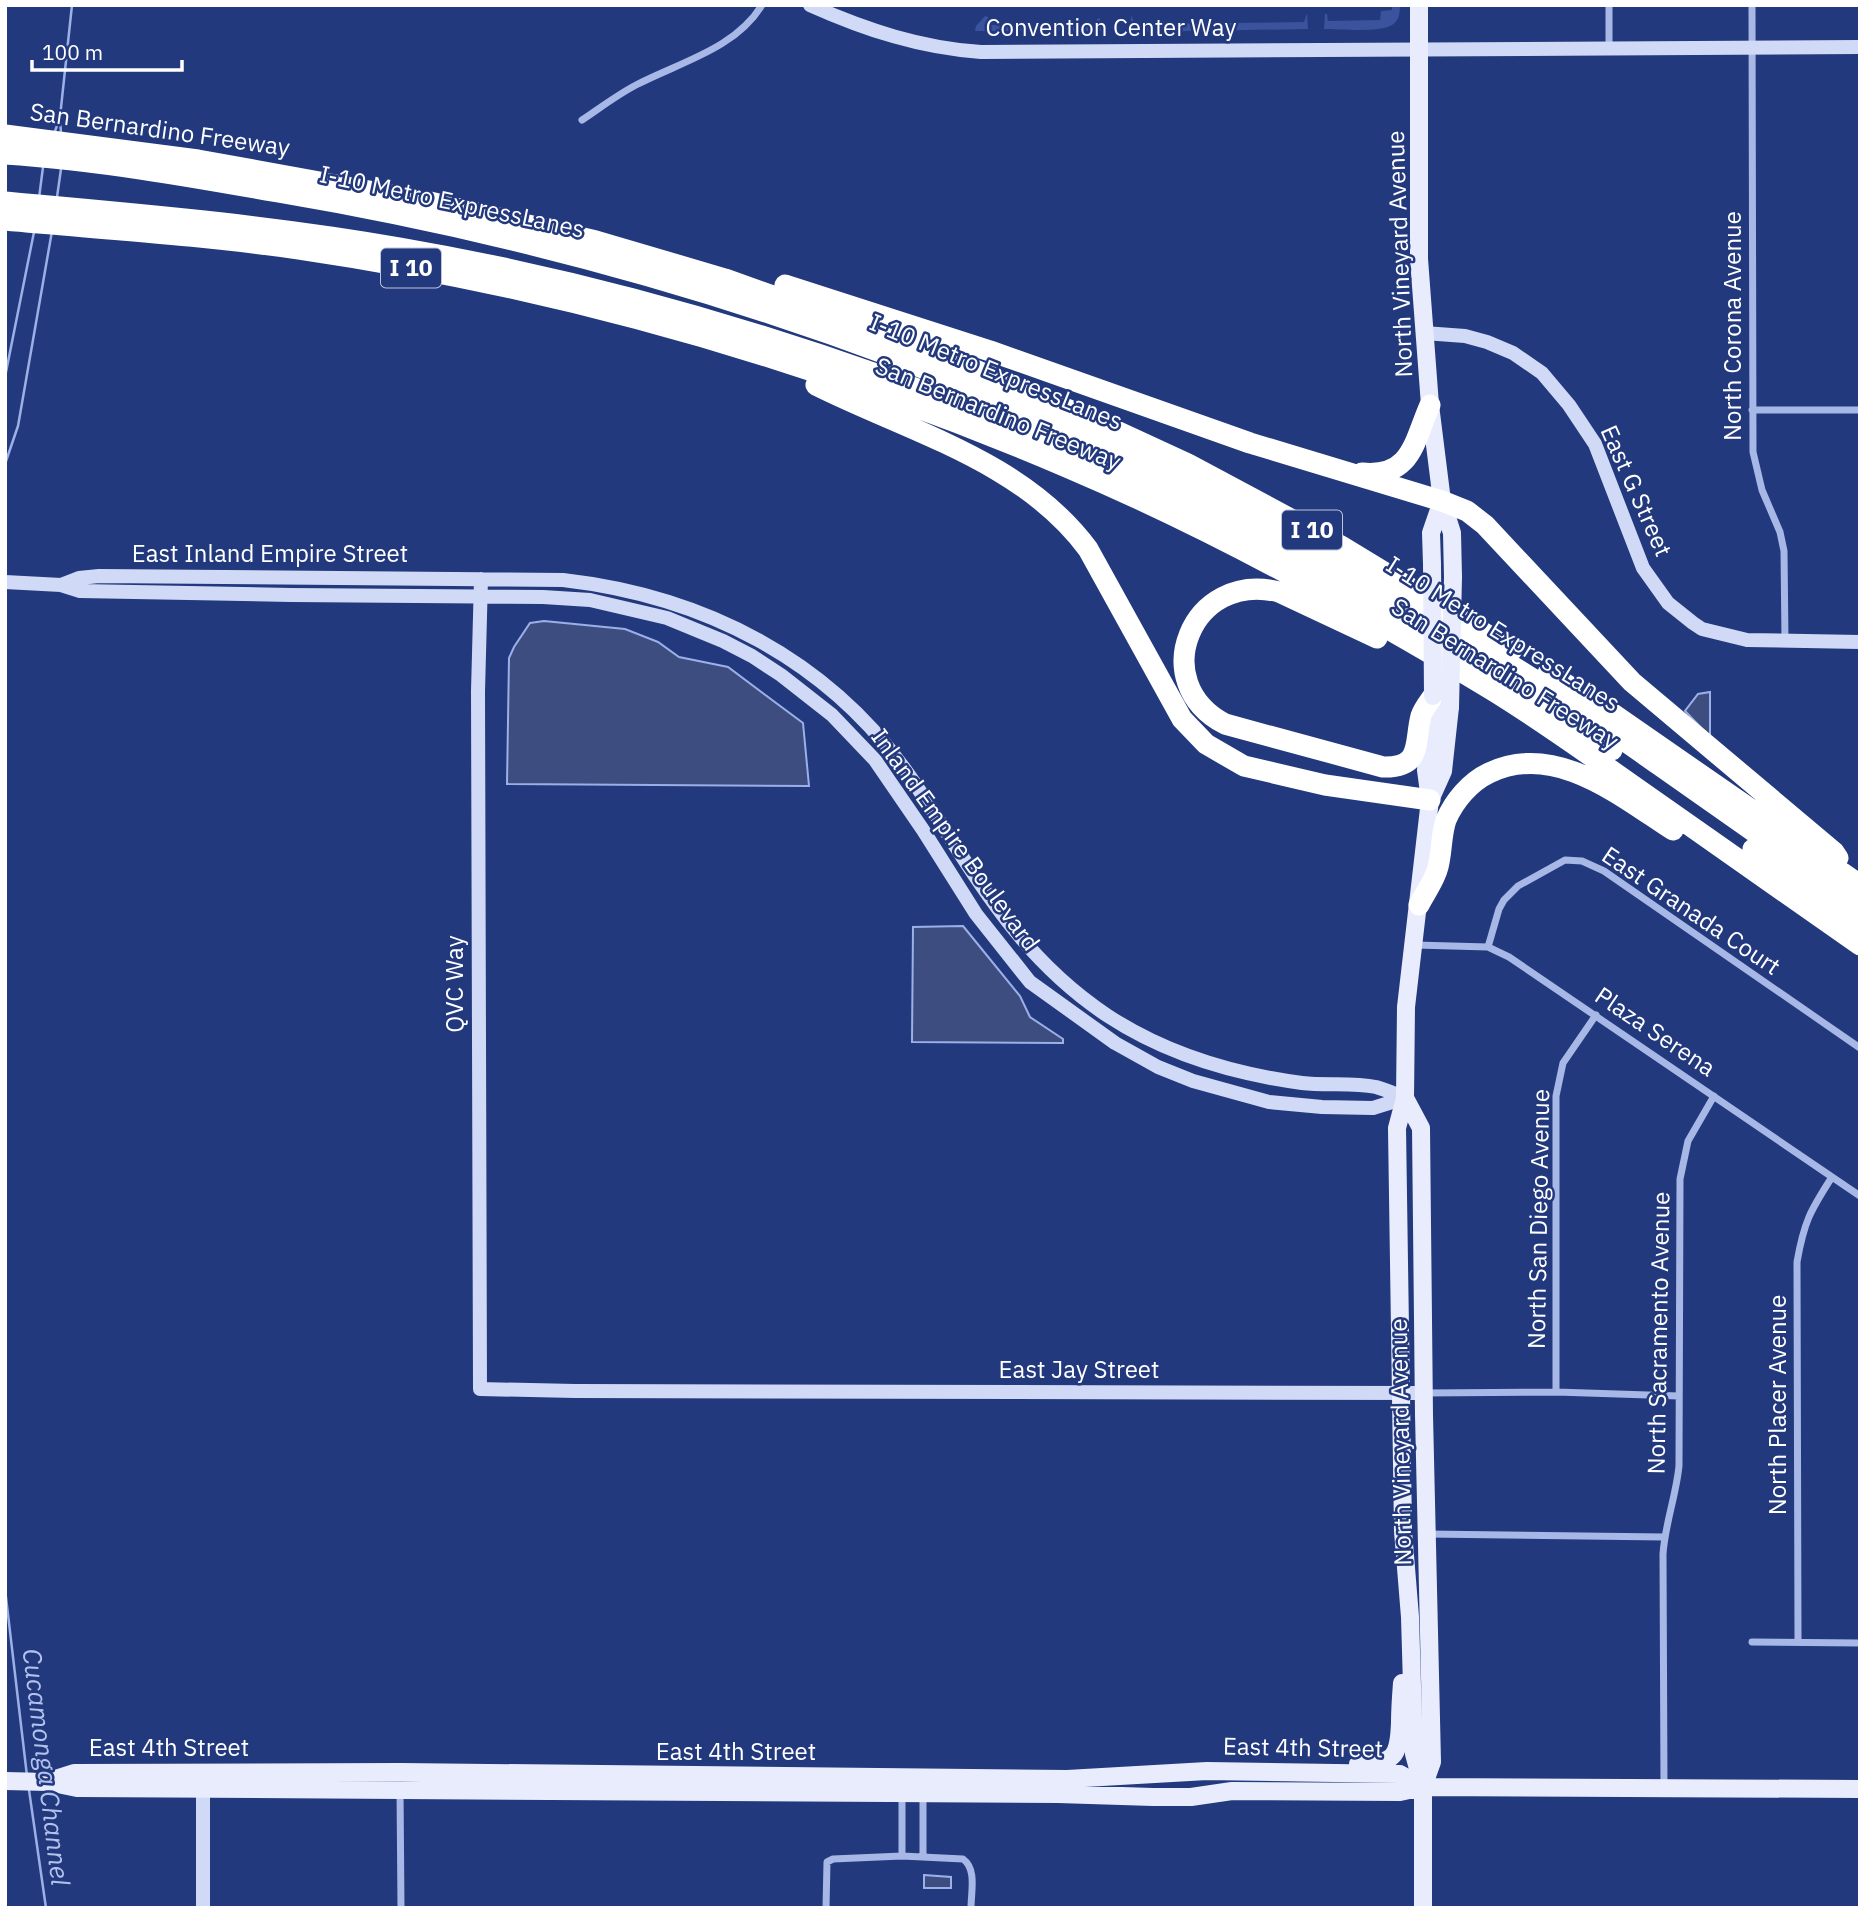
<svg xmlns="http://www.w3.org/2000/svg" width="1865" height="1913" font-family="'IBM Plex Sans',sans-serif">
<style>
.green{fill:#3a539c}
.water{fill:#3d4d80;stroke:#9bb0e7;stroke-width:2}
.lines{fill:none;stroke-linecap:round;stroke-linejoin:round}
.stream{stroke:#9bb0e7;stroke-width:2.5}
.street{stroke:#a7b7e6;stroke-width:7}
.secondary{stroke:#d0d9f5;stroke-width:14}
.primary{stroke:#e8ecfd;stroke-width:18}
.highway{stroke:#fff;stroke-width:21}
.primary-bridge{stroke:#e8ecfd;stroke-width:18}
.labels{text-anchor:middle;stroke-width:5;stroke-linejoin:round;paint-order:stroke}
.shield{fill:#23397d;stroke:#bdc4d8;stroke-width:2}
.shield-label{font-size:23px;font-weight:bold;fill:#fff}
.street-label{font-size:24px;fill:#fff;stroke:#23397d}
.water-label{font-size:26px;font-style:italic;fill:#b2c2ed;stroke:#23397d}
</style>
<rect width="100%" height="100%" fill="#23397d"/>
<!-- green -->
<path class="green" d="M1392,5H1400C1400,13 1399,21 1392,25C1380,33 1339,29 1324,29L1325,14H1327L1328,21L1380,20L1381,11L1392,10Z
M1307,13L1308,29L1131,32V15L1135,24L1304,22Z
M985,16L988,17V25H1096L1097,19L1100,18L1101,31H975L976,26Z"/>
<!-- water -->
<path class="water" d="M544,621L625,629L658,642L679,657L728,667L803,723L809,786L507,784L509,658L514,647L530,623Z
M1710,692V737L1685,711L1698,694Z
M963,926L1020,996L1030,1017L1063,1039V1043L912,1042L913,927Z
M924,1875L951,1877V1888H924Z"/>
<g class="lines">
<!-- stream -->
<path class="stream" d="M54,134L59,120
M61,134L60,117L72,5
M57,197L61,169
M39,198L43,167
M5,377L34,232
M5,464L18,426L52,231
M5,1589L27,1776
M29,1790L46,1908"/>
<!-- street -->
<path class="street" d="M1609,5V47
M1752,5L1753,452L1762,490L1780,532L1784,551L1785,641
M582,120C600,108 617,95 636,85C680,62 735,49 762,5
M1752,410H1860
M1415,945L1488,947L1509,957L1860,1196
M1488,947L1499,909L1504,900L1518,886L1565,860L1582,861L1604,871L1860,1048
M1556,1392V1096L1563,1063L1596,1015
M1424,1393L1556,1392L1679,1396
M1427,1534L1664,1537
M1752,1642L1860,1643
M1798,1642L1797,1262C1804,1222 1810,1211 1832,1177
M1664,1787L1663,1554C1665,1524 1676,1496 1679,1466L1680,1179L1688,1141L1714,1096
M400,1789L401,1908
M923,1794V1856
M902,1795V1856
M826,1908L827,1862L833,1859L902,1856L963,1859C977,1869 971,1892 971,1908"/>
<!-- secondary -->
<path class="secondary" d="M810,5C866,30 921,48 981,52L1860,47
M1424,333L1465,336L1487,342L1513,353L1542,373L1569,405L1595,444L1643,568L1668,603L1693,623L1702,629L1747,640L1860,642
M481,579L478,691L480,1389L575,1391L1424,1393
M5,582L61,585L80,591L291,595L543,597L590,600L667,618L723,641L752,656L781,675L832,715L875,760L923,830L976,914L1030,982L1115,1043L1158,1067L1193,1081L1269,1102L1322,1107L1373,1108L1405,1098
M61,585L79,578L99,576L563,580C703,596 829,659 911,778C972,868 1013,953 1108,1016C1166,1054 1234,1074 1302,1083C1326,1086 1352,1082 1376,1087C1386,1090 1396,1094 1405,1098
M203,1908V1780"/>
<!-- primary -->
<path class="primary" d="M1419,5V259L1430,405L1442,501L1452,533L1453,577
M1432,564L1431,533L1442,501
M1430,800L1443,771L1450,707
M1405,1098L1421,1128L1424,1415L1432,1762L1423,1787
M1358,1764C1395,1764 1399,1756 1400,1722C1400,1709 1401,1696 1402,1683
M5,1781L48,1782L77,1788L1058,1794L1153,1797H1191L1232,1791L1400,1792L1423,1787L1860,1789
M49,1781L74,1773L401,1772L1067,1779L1207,1771L1400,1774L1423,1787
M1423,1908V1787L1414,1754L1410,1617L1403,1531L1397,1128L1405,1098L1406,1007L1430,800L1426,770L1433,698"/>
<!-- highway -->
<path class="highway" d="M5,135L198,160L430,202L596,241L725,279L940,355L1097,422L1188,464L1341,546L1512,650
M5,154C97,160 188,176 278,192C556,239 828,320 1086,436C1231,501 1371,580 1507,663C1559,694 1609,730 1659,765C1726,812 1793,859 1860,906
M5,202C137,214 269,225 400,248C615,285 827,350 1029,432C1138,476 1243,532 1346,588C1437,639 1526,691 1612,750
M5,220C103,229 201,235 299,249C564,288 823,363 1069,468C1215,530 1356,608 1492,690C1541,720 1588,754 1635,787C1710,840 1785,893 1860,945
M785,285L990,351L1250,443L1442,501L1467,511L1485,525L1632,682L1834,852L1838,858
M816,385C910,432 1023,461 1088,549L1182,719L1206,744L1244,766L1325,785L1430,800
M1362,473C1412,478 1414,441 1430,405
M1377,638L1279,592C1191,570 1146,683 1225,724L1383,767C1423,768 1414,743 1421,716C1423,709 1429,702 1433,696
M1548,673L1613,714L1860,885
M1753,849L1860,924
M1419,905C1425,893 1435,880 1438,867C1442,852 1441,834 1446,820C1454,801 1470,782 1489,773C1555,741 1620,796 1673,830"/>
<!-- primary-bridge -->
<path class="primary-bridge" d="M1432,564L1433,696
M1450,707L1453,577"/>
</g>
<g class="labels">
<!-- shield labels -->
<g class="shield">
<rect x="381" y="248.5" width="60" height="39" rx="5"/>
<rect x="1282" y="510.5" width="60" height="39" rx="5"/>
</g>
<g class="shield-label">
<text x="411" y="276">I 10</text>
<text x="1312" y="538">I 10</text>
</g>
<!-- street labels -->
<g class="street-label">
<text x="1111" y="36">Convention Center Way</text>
<text transform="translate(160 130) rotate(8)" y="8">San Bernardino Freeway</text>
<text transform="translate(452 202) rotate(12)" y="8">I-10 Metro ExpressLanes</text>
<text transform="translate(1400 254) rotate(-92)" y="8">North Vineyard Avenue</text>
<text transform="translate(1733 326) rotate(-90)" y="8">North Corona Avenue</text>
<text transform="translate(996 372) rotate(22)" y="8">I-10 Metro ExpressLanes</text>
<text transform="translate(998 414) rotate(22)" y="8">San Bernardino Freeway</text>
<text transform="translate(1636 491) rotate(66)" y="8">East G Street</text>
<text x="270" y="562">East Inland Empire Street</text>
<text transform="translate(1503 634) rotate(32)" y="8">I-10 Metro ExpressLanes</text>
<text transform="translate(1505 674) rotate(32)" y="8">San Bernardino Freeway</text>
<text transform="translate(955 840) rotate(54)" y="8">Inland Empire Boulevard</text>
<text transform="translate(1691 911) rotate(34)" y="8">East Granada Court</text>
<text transform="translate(455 984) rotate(-90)" y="8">QVC Way</text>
<text transform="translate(1655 1032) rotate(34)" y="8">Plaza Serena</text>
<text transform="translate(1539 1219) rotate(-89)" y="8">North San Diego Avenue</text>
<text transform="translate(1659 1333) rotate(-89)" y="8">North Sacramento Avenue</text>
<text x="1079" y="1378">East Jay Street</text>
<text transform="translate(1778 1405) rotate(-90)" y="8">North Placer Avenue</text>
<text transform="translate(1401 1442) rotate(-91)" y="8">North Vineyard Avenue</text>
<text x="169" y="1756">East 4th Street</text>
<text transform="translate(1303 1748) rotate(1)" y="8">East 4th Street</text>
<text x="736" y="1760">East 4th Street</text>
</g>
<!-- water labels -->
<g class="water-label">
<text transform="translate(46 1767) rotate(83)" y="9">Cucamonga Channel</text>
</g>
</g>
<!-- border -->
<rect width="1865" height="1913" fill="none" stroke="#ffffff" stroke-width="14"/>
<!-- scale -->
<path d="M32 60v10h150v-10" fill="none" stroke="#ffffff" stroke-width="3.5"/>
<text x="42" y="60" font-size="21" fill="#ffffff" stroke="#23397d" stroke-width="5" paint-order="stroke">100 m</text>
</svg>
